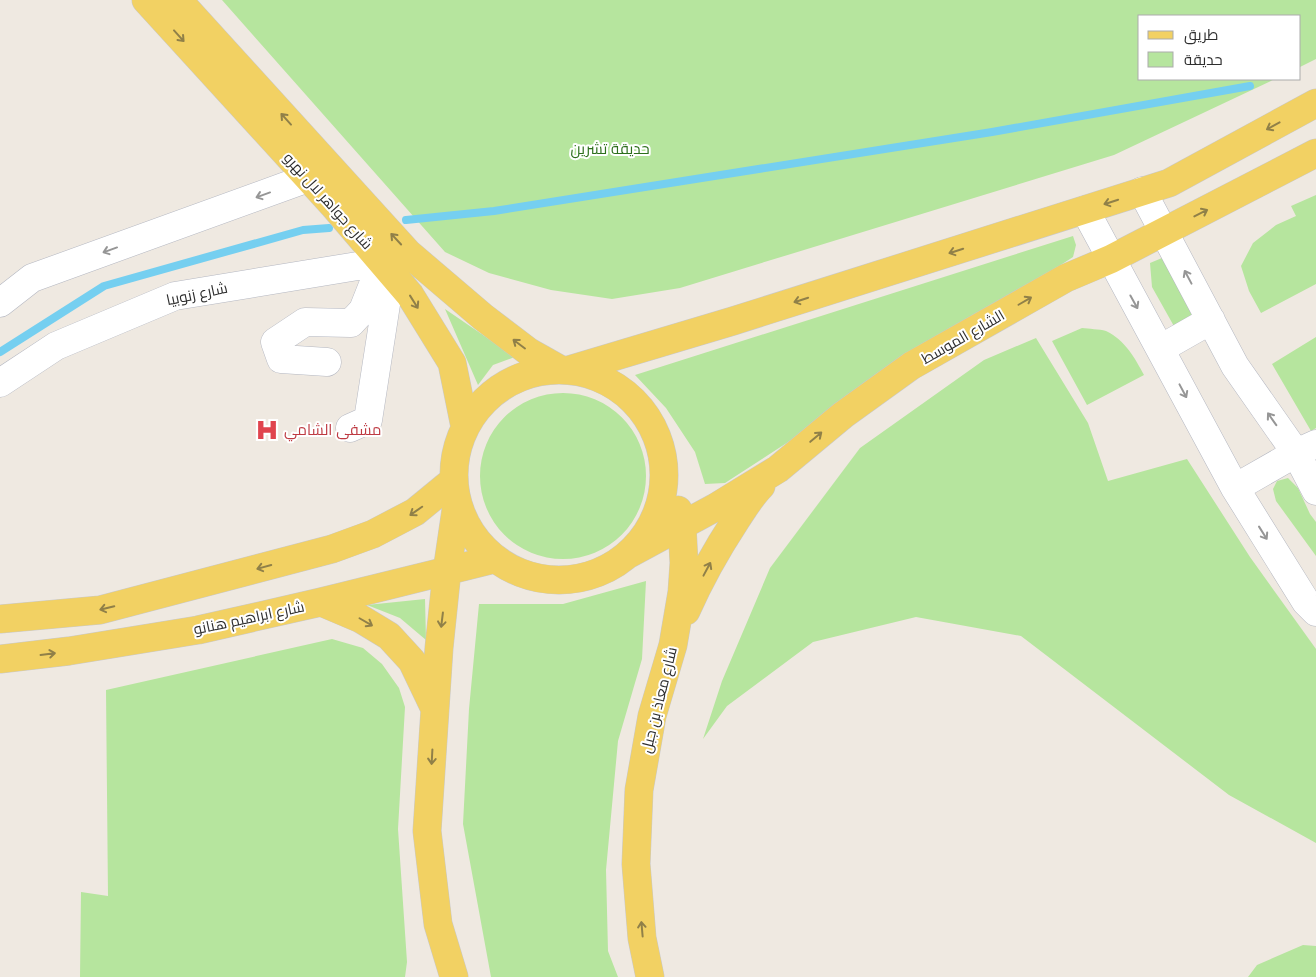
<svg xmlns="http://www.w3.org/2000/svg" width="1316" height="977" font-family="'Golos Text',Cairo,sans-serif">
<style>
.green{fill:#b6e59e}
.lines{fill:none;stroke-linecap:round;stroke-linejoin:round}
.stream{stroke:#75cff0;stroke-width:8}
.minor-casing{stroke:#b4b7c1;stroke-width:29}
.major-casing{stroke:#c9c9c9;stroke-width:29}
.minor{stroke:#fff;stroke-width:28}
.major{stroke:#f2d163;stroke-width:28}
.oneway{stroke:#908048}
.oneway2{stroke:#969696}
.labels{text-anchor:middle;stroke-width:4;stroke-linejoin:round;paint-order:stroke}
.park-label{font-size:15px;fill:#2c6e1b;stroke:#fff}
.street-label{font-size:15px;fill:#2e2e2e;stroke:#fff}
.health-label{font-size:15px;fill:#be3a42;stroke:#fff;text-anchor:start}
</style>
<rect width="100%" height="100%" fill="#efe9e1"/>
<!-- green -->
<path class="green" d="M222,0H1316V59L1300,67V16H1140V79H1275L1114,155L680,288L612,299L551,290L489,273L445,252Z
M1316,195V284L1261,313L1249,291L1241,266L1253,243L1276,225L1296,216L1291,206Z
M1073,236L1076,245L1073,257L725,483L705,484L695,452L666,408L635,375Z
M1162,258L1188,291L1199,315L1175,328L1152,287L1150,263Z
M445,309L515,357L493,365L478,385Z
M1082,328C1089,329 1099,329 1106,331C1125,340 1135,358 1144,375L1087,405L1052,341Z
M1316,337V428L1311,431L1272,364Z
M1036,338L1088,423L1108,481L1187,459L1250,557L1316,649V843L1229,795L1021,636L916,617L813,642L727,706L703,739L722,681L770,568L860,448L984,360Z
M480 476a83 83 0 1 1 166 0a83 83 0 1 1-166 0Z
M1288,478L1298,488L1310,514L1316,522V556L1276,501L1273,489L1277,481Z
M646,581L642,659L618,741L606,870L608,951L618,977H491L463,824L469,709L479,604H563Z
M425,599L426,640L400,618L367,605Z
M332,639L363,648L382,664L399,688L405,707L398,829L407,962L405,977H80L81,892L108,896L106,690Z
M1303,945L1316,946V977H1248L1257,965Z"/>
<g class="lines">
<!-- stream -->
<path class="stream" d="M406,220L494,211L992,132L1250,86
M0,352L104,286L303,230L329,228"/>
<defs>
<path id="minor" d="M1142,191L1235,366L1296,453L1316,491
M1085,210L1235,488L1306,602L1316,612
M0,303L32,278L308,178
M1160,349L1211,320
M327,362L281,359L275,342L305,322L351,323L363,310L382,262
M0,383L56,346L175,296L382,262
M350,428L368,420L391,272
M1235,488L1296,453L1316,444"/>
<path id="major" d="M146,0L334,206L410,295L452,363L465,427
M178,0L408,253L483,317L529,352L561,370
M454 475a105 105 0 1 1 210 0a105 105 0 1 1-210 0Z
M569,370L733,321L1169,183L1316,103
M629,554L716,507L778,469L843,415L911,366L1066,278L1111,259L1316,153
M321,602L361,619L389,636L412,661L434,707
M686,611C700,579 717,549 736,520C744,508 751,496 761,486
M0,619L100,610L332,549L373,534L415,512L454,480
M0,659L69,651L198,630L321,602L495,559
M454,977L438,924L427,831L439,648L447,571L457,503
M650,977L642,938L636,864L639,790L652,716L673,645L682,592L684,563L682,525L678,510"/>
</defs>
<!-- minor casing -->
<use href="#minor" class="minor-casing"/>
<!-- major casing -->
<use href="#major" class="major-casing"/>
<!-- minor -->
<use href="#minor" class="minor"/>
<!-- major -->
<use href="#major" class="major"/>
</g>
<!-- one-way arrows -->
<defs><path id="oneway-shaft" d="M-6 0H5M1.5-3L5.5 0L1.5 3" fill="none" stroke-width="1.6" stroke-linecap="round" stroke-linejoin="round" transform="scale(1.25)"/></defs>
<g class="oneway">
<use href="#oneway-shaft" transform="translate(179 36) rotate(48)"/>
<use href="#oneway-shaft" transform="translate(286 119) rotate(-132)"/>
<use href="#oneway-shaft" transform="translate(1273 126) rotate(151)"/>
<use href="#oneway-shaft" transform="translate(1111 202) rotate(162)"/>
<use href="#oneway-shaft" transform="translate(1201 213) rotate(-27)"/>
<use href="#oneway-shaft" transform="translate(396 239) rotate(-133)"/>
<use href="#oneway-shaft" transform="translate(956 251) rotate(162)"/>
<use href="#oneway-shaft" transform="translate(801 300) rotate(162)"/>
<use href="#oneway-shaft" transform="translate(1025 301) rotate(-30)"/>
<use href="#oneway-shaft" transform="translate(414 302) rotate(58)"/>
<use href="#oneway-shaft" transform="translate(519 344) rotate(-143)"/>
<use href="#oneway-shaft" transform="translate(816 437) rotate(-40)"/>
<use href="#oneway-shaft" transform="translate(416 511) rotate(145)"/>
<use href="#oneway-shaft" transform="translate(264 567) rotate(165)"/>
<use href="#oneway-shaft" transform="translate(707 569) rotate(-62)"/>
<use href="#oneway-shaft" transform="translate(107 608) rotate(166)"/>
<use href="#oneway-shaft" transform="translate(442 620) rotate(97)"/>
<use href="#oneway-shaft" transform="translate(366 622) rotate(30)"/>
<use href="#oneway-shaft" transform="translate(48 654) rotate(-7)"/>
<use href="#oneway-shaft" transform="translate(432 757) rotate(93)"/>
<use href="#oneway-shaft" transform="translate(642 929) rotate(-95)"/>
</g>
<g class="oneway2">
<use href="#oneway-shaft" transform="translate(263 195) rotate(160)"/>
<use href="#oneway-shaft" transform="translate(110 250) rotate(160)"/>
<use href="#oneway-shaft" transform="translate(1188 277) rotate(-118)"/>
<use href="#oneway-shaft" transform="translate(1134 302) rotate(61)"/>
<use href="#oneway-shaft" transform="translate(1183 391) rotate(62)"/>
<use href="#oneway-shaft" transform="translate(1272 419) rotate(-125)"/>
<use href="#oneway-shaft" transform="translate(1263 533) rotate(58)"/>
</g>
<!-- icons -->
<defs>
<symbol id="hospital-bare" viewBox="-9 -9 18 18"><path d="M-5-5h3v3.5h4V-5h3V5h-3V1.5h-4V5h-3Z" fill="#e0444e" stroke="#fff" stroke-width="2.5" paint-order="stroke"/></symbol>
</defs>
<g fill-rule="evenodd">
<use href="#hospital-bare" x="251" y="414" width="32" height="32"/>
</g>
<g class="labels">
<!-- park labels -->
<g class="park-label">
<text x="610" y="154">حديقة تشرين</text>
</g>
<!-- street labels -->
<g class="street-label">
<text transform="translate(328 201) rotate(48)" y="5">شارع جواهر لال نهرو</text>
<text transform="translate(197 294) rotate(-12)" y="5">شارع زنوبيا</text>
<text transform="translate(963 337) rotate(-30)" y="5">الشارع الموسط</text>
<text transform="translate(249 618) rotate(-12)" y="5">شارع ابراهيم هنانو</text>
<text transform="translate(659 700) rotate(-76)" y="5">شارع معاذ بن جبل</text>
</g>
<!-- health labels -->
<g class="health-label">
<text x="284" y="435">مشفى الشامي</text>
</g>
</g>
<!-- legend -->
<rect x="1138" y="15" width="162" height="65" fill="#ffffff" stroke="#ababab"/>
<rect x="1148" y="31" width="25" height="8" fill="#f2d163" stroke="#ababab"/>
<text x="1184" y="40" font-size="15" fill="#2e2e2e">طريق</text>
<rect x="1148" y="52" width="25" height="15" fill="#b6e59e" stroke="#ababab"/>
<text x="1184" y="65" font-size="15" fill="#2e2e2e">حديقة</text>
</svg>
